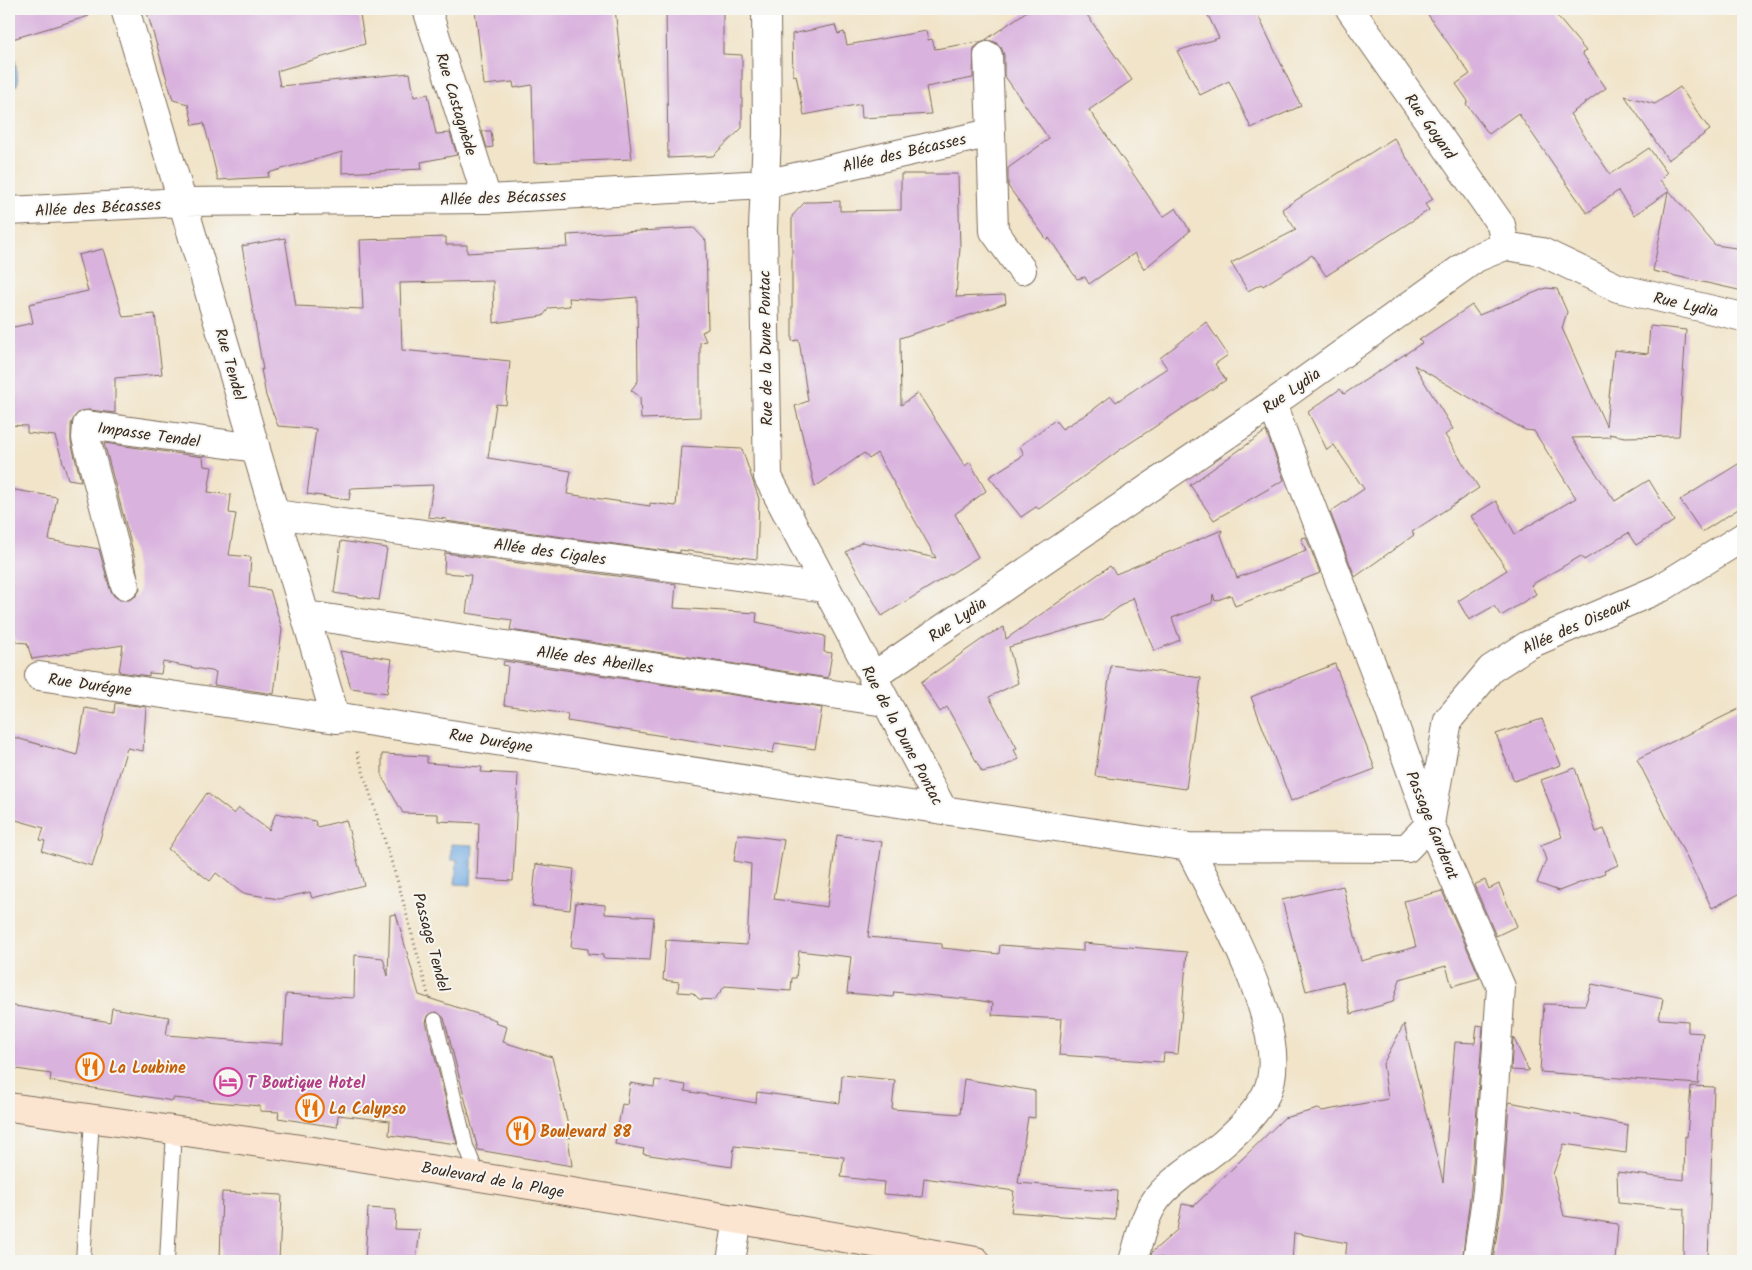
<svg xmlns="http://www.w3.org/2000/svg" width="1752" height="1270" font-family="Kalam,sans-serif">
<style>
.water{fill:#74ace3;stroke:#586b80}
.building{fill:#d9b2de}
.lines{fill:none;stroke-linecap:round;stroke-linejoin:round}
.lane-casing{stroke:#7b6b5a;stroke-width:16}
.street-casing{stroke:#7b6b5a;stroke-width:30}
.secondary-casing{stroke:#7b6b5a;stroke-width:30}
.path{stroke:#7b6b5a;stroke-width:3;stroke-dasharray:1 4;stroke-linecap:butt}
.lane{stroke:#fff;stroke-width:14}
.street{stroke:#fff;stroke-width:28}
.secondary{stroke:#fce5d0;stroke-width:28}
.labels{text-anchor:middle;stroke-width:4;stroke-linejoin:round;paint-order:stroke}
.street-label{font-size:16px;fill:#3b2a1e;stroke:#f6f6f2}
.food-label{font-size:16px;font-weight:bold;fill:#c56008;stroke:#f6f6f2;text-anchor:start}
.hotel-label{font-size:16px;font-weight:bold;fill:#b23c85;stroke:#f6f6f2;text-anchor:start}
</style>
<rect width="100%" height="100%" fill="#f6f6f2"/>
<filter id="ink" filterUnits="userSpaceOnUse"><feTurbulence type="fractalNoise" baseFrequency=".02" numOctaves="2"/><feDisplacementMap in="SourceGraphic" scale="10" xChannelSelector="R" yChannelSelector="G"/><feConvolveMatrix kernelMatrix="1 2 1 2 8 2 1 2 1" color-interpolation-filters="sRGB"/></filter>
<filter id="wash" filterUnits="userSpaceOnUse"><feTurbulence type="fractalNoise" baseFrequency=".0096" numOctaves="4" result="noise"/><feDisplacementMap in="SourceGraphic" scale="20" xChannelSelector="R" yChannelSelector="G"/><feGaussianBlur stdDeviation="1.12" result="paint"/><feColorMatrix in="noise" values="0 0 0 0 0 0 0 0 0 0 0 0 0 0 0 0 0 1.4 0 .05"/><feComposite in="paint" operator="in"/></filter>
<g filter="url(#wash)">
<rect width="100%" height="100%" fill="#f1e4c9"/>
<!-- water -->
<path class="water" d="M15,60L18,82L16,86L10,87L9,61Z
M451,844L473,845L471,885L455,884L457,860H451Z"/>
<g id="blocks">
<!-- building -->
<path class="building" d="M9,9H88L89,16L9,40Z
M146,9H359L365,44L277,71L280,86L410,73L414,97L428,94L436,134L450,133L457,155L421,162L422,169L342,173V152L268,173L269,177L218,180L204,123L193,125L188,104L173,100Z
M475,9H615L632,159L534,163L532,85L514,88L513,82L484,85Z
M666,9H723V54L742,55V128L713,156L668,158Z
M1030,9H1083L1132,80L1089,110L1163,217L1176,208L1190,231L1144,269L1135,253L1089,284L1085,277L1077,279L1049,238L1047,240L1008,186V168L1049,139L1004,75V55L1001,47L995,42L987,40L980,43L974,48L973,78L926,87L931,114L862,118L861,104L804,115L796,75L793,76L792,34L835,25L838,34L844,32L847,45L926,31L928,40L932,39L935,49L984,41Z
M1205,9H1255L1301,106L1251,128L1229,81L1200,95L1177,51L1219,38Z
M1424,9H1551L1586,51L1582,53L1606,88L1570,114L1610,174L1649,148L1667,173L1660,180L1715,245L1743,249V291L1653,271L1668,192L1634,215L1618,191L1587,213L1518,113L1489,134L1466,104L1468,101L1456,84L1470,74Z
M1680,87L1710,130L1668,160L1625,96L1655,104Z
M482,131H491L493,147L487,148Z
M1394,138L1433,199L1425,204L1429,210L1326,276L1312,255L1263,286L1261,284L1248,291L1231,263L1296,230L1282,209Z
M901,174H958L960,248L956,297L1005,295L1006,303L900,338L901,405L918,393L965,466L970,462L986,491L955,514L978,557L882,616L846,552L862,542L936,558L877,453L869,459L864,453L815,487L795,406L808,401L799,340L792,341V216L805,202H815L840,201V211L901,210Z
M694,228L706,241L708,329L702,332L706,341L700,342V417L641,419L640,397L631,390L638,381L637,297L601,300L569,298L570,306L549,308L543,316L494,323L493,281L400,283L402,350L510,361L506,405L496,404L488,458L571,471L567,494L650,506V503L676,506L681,446L742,449L759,499L757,559L680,550V553L446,521L447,519L428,517L433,485L351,488L349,500L307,494L316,429L278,426L266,396L261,369L263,370L242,246L285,238L296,306L363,309L360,240L446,237V245H467V253L568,247L567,235Z
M103,249L123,317L155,314L162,374L115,378V413L89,410L81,411L75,416L71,424V442L81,481L68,479L55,436L27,433V426L9,425V328L33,323L29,304L88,291L78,255Z
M1546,288L1557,289L1567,312L1562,328L1606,426L1614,350L1648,354L1650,326L1686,330L1679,436L1625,437L1609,434L1611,437L1572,438L1615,501L1649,480L1674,521L1636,545L1628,533L1584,560L1581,556L1531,585L1536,594L1501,616L1494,606L1469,620L1458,601L1507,570L1471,516L1496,501L1515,534L1576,498L1534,431L1525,430L1414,365L1453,429L1445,435L1479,488L1412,532L1414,535L1355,577L1330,512L1364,489L1334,445L1327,450L1308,412L1340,389L1344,394L1422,343L1419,340L1472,305L1479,315Z
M1206,322L1228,355L1215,364L1226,380L1121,449L1039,509L1036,507L1021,517L989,477L1024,455L1020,446L1055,420L1062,429L1090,412L1111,396L1116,402L1167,368L1160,358Z
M1266,431L1284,480L1214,520L1190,485Z
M104,443L203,457L204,466L212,467L208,492L231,495L229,513L236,514L229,555L251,557L249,587L270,590L282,629L274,694L214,685L216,672L163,662L161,674L149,673V676L119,672L123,645L32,659L27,643L16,642L9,621V489L57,497L49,540L99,549L110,589L114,596L120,600H129L136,596L140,590L134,555Z
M1743,461V506L1702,532L1680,500Z
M1222,530L1221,535L1237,578L1306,551L1301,538L1306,537L1320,573L1235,606L1231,595L1215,601L1213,594L1212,603L1172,618L1180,640L1154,651L1133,597L1101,620L1009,647L1018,683L989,697L1017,748L1014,750L1019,759L1000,768L982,772L947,707L940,712L921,682L988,635L1004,627L1006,639L1110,566L1116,574Z
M341,541L387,548L379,600L334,593Z
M445,553L676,584L674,608L757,613L756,622L825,636L824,652L832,653L828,678L510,630L512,620L466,613L471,575L444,573Z
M340,651L392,659L387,693L351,688Z
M504,661L822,708L815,749L775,743L773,753L567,721L568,714L504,705L508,666L503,665Z
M1335,664L1375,769L1291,801L1251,697Z
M1111,665L1201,678L1186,789L1095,776Z
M115,703L146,707L143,751L127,748L92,866L42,851L45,841L40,840L44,828L9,818V736L77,755L85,708L114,713Z
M1743,707V892L1712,908L1637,759Z
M1542,719L1561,765L1514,781L1496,734Z
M382,754L427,756V763L482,767L481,772L518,774L513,881L477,879L479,823L438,821V814L403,813L382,777Z
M1575,768L1596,832L1604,829L1618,865L1604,871L1605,873L1559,891L1537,883L1546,860L1541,845L1562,837L1541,780Z
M207,793L234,814L239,808L269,830L276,813L315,821L317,827L346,820L364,885L312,898L310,892L279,899L242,893L216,873L210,881L168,849Z
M738,834L784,840L774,899L827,907L837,835L882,842L868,937L942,944V948L999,954L1000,945L1083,951V943L1187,952L1178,1054L1164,1053L1163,1062L1059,1055L1062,1019L992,1015L993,1003L976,1000L894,992L893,997L847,993L851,957L799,951L796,978H792L791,991L725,986L714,1000L699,999L693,993L678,992L679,982L663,980L666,940L747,945L751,864L734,861Z
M536,864L574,869L570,910L532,906Z
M1485,880L1489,889L1499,884L1517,926L1496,936L1474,885Z
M1343,886L1361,961L1416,947L1404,901L1442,891L1480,978L1452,986L1446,966L1400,979L1393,1002L1351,1014L1343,982L1306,991L1282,900Z
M576,902L605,905V914L654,917L650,960L603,958V955L588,954V949L571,947Z
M396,914L419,995L496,1020L495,1023L507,1027L503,1042L552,1057L571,1138L568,1137L572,1166L478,1150L444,1018L437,1012L429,1014L426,1022L457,1144L389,1135L390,1121L338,1115L337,1127L278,1118L279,1112L260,1111V1106L173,1098V1101L50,1081L51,1074L9,1068V1005L110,1022L112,1008L169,1017L166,1035L283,1044L286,994L354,998L355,955L383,958L388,976L390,915Z
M1592,984L1663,999L1659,1019L1688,1021V1032L1703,1033L1698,1084L1540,1072L1544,1004L1585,1005Z
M1404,1024L1443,1182L1455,1042L1475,1043L1477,1025L1483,1026L1471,1189L1462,1261H1345L1347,1243L1294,1233L1292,1261H1182L1151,1256L1152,1252L1177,1230L1182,1204L1194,1206L1284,1118L1318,1109L1322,1111L1388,1099L1383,1064Z
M1513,1037L1529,1071L1511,1070Z
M842,1075L895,1080L892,1109L960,1114L964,1079L1035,1091V1118L1028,1117L1018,1183L1117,1191L1115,1220L1011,1212L1014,1191L924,1178L922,1197L883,1194L884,1182L841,1177L844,1157L734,1146L732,1167L643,1154L644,1149L615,1144L622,1104L627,1105L630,1083L654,1087L655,1080L686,1085L685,1091L756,1103L757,1092L840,1103Z
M1691,1086L1714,1087L1708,1261H1683L1684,1209L1618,1203L1617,1172L1684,1180L1685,1136L1687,1137Z
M1509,1102L1628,1125L1626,1153L1564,1144L1553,1174L1564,1216L1618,1224L1615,1261H1493L1503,1192Z
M222,1192L282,1195L279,1261H220Z
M368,1208L396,1210L395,1229L420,1230L416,1261H365Z"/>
</g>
</g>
<g filter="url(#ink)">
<use href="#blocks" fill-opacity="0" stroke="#7b6b5a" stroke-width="1"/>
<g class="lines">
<defs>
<path id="lane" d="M435,1020L466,1146L478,1176
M83,1261L92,1119
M167,1261L174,1130"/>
<path id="street" d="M125,9L336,719
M427,9L487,199
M766,9L767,135L763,228L768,477L943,810L1189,847C1215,902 1296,1036 1266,1094C1257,1112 1240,1129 1224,1143C1205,1160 1177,1175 1160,1195C1144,1213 1140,1239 1133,1261
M1350,9L1501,225L1505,246
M988,56L991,133
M9,211L183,202L487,199L765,184L991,133L994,231L1022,270
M1272,404L1387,704L1430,824L1501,987L1487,1191L1477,1261
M275,514L826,588
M125,585L86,438L87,425L256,448
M306,615L885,702
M39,676L336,719L347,718L943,810
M872,677L1272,404L1476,258L1505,246L1542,252L1618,288L1743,317
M1189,847L1407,848L1430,824L1448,720L1491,669L1528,645L1661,588L1743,537
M731,1261L738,1219"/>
<path id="secondary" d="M9,1107C333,1151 655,1204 976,1261"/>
</defs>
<!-- lane casing -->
<use href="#lane" class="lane-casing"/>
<!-- street casing -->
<use href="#street" class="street-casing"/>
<!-- secondary casing -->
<use href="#secondary" class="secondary-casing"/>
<!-- path -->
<path class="path" d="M357,752L399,886L429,998"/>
<!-- lane -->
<use href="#lane" class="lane"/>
<!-- street -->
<use href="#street" class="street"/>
<!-- secondary -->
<use href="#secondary" class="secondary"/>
</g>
</g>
<!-- icons -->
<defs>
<symbol id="restaurant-ring" viewBox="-11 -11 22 22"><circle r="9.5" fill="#f6f6f2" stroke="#e8710a" stroke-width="1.5"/><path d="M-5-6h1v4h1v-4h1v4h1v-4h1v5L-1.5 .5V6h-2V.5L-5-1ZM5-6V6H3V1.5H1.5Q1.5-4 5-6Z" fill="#e8710a"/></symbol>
<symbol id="hotel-ring" viewBox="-11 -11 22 22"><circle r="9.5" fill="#f6f6f2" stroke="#d1479c" stroke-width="1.5"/><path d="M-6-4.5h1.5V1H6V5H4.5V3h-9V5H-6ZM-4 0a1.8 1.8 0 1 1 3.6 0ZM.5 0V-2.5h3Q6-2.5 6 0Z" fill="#d1479c"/></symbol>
</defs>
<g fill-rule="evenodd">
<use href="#restaurant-ring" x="74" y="1051" width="32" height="32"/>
<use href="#hotel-ring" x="212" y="1066" width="32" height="32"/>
<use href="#restaurant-ring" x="294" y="1092" width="32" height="32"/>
<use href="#restaurant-ring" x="505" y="1115" width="32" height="32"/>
</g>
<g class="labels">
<!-- street labels -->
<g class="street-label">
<text transform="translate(457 104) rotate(73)" y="6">Rue Castagnède</text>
<text transform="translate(1431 126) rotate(55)" y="6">Rue Goyard</text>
<text transform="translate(904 152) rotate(-13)" y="6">Allée des Bécasses</text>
<text transform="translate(503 197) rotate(-2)" y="6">Allée des Bécasses</text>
<text transform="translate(98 207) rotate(-3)" y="6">Allée des Bécasses</text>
<text transform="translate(1686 304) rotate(13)" y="6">Rue Lydia</text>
<text transform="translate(765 348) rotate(-91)" y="6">Rue de la Dune Pontac</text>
<text transform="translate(231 364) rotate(74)" y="6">Rue Tendel</text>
<text transform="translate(1291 390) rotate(-35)" y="6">Rue Lydia</text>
<text transform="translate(149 434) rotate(8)" y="6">Impasse Tendel</text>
<text transform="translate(550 551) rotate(8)" y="6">Allée des Cigales</text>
<text transform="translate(957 619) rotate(-34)" y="6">Rue Lydia</text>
<text transform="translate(1576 625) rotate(-24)" y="6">Allée des Oiseaux</text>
<text transform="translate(595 659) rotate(8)" y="6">Allée des Abeilles</text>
<text transform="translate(90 684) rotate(8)" y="6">Rue Durégne</text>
<text transform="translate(903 735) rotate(62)" y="6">Rue de la Dune Pontac</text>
<text transform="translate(491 740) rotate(9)" y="6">Rue Durégne</text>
<text transform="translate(1433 825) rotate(68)" y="6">Passage Garderat</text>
<text transform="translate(432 942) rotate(75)" y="6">Passage Tendel</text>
<text transform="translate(493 1179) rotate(10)" y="6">Boulevard de la Plage</text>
</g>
<!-- food labels -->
<g class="food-label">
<text x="109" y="1073">La Loubine</text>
<text x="329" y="1114">La Calypso</text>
<text x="540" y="1137">Boulevard 88</text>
</g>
<!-- hotel labels -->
<g class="hotel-label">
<text x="247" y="1088">T Boutique Hotel</text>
</g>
</g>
<!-- margin -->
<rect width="1752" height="1270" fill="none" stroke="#f6f6f2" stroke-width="30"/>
</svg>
